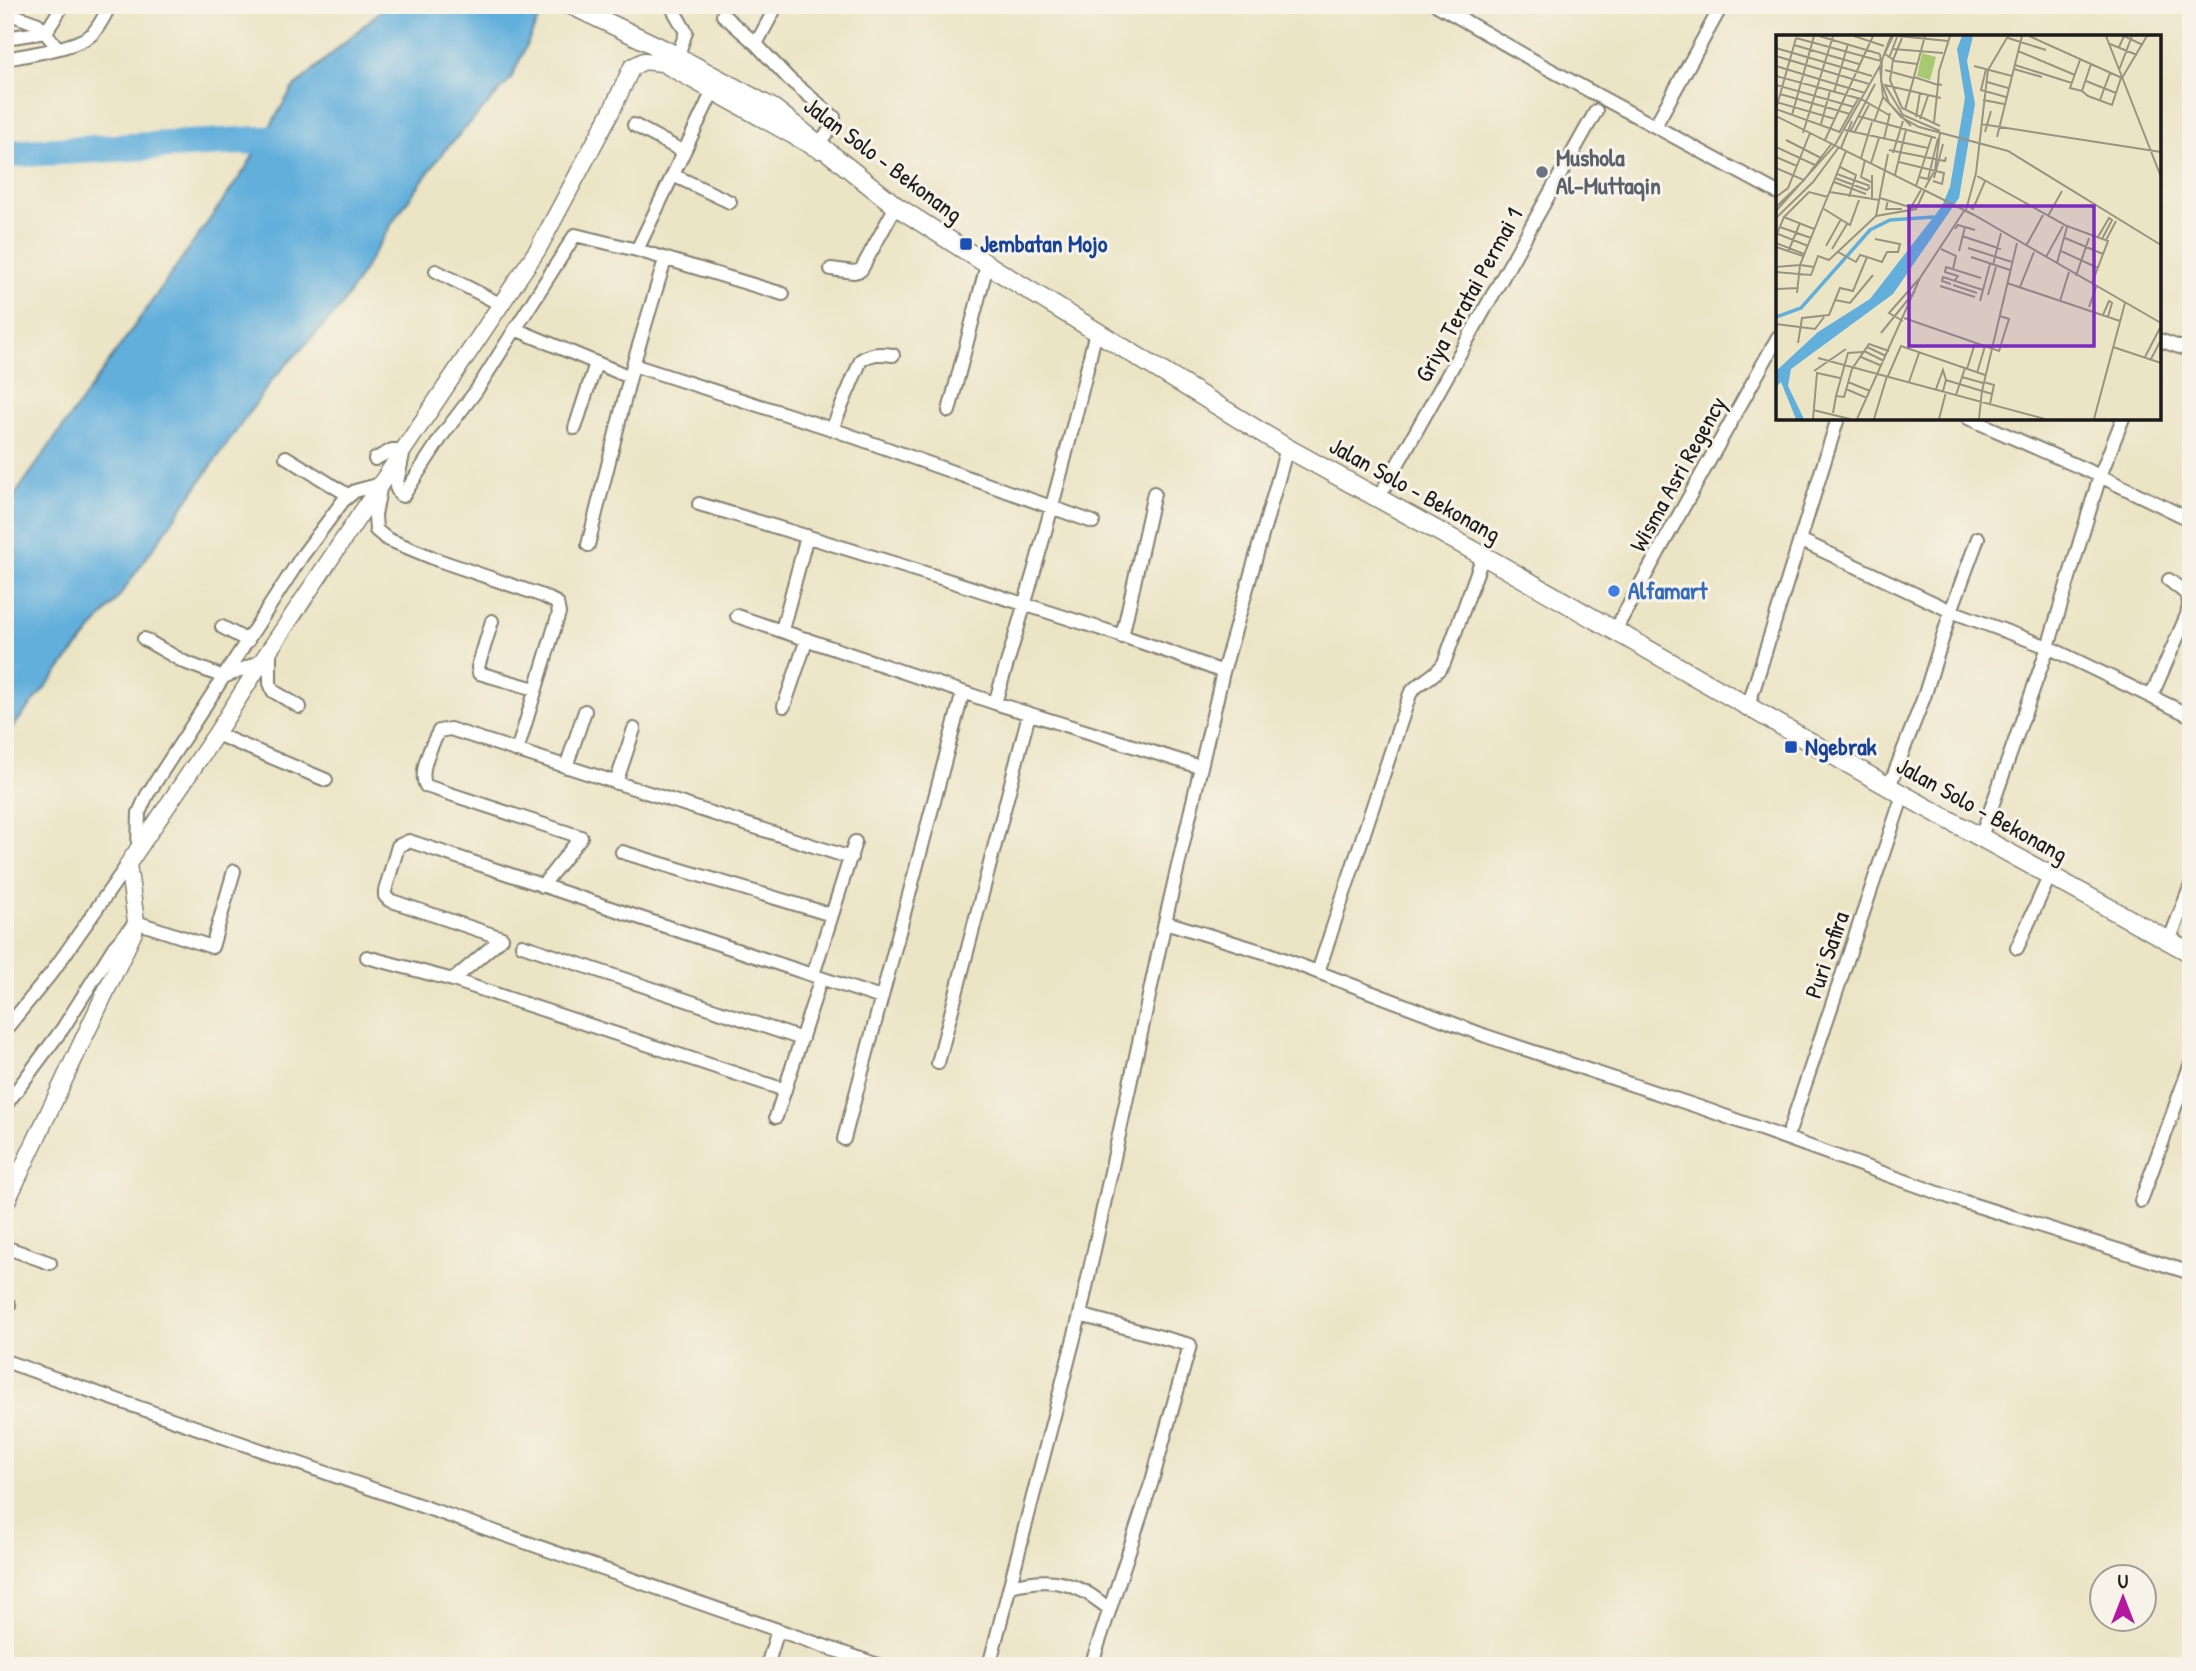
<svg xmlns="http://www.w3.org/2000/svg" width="2196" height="1671" font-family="'Patrick Hand',sans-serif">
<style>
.water{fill:#62afdc;stroke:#3f667c;stroke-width:2}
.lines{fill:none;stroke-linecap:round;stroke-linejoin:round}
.river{stroke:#62afdc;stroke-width:28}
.minor-casing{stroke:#848070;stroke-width:16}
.tertiary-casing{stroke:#848070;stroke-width:19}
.secondary-casing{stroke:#848070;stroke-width:21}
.minor{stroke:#fff;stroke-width:12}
.tertiary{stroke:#fff;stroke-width:16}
.secondary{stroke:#fff;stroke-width:18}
.worship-dot{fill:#6b7280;stroke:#f7f3e8;stroke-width:2.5}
.transit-dot{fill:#1a4fb4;stroke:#f7f3e8;stroke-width:2.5}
.shop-dot{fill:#3f7fe0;stroke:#f7f3e8;stroke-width:2.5}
.labels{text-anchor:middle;stroke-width:6;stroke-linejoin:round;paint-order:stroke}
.worship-label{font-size:24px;font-weight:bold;fill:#5b616d;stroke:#f7f3e8;text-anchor:start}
.street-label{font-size:24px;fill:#1c1c1c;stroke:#f7f3e8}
.transit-label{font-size:24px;font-weight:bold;fill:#164399;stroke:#f7f3e8;text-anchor:start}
.shop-label{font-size:24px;font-weight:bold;fill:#366cbe;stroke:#f7f3e8;text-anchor:start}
.inset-river{fill:none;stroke:#62afdc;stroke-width:3.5}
.inset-road{fill:none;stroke:#989481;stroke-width:2}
.view{fill:#7b2cbf;fill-opacity:0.15;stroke:#7b2cbf;stroke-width:3.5}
.inset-edge{fill:none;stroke:#1c1c1c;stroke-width:3.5}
</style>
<rect width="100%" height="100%" fill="#f7f3e8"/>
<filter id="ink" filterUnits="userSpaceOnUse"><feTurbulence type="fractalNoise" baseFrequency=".0143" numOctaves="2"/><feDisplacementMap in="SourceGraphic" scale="14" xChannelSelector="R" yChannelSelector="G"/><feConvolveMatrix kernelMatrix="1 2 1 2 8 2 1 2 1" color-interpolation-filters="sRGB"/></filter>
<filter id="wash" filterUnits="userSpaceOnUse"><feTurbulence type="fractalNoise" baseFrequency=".00686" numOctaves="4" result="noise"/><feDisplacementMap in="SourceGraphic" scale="28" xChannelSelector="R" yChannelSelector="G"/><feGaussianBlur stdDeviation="1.57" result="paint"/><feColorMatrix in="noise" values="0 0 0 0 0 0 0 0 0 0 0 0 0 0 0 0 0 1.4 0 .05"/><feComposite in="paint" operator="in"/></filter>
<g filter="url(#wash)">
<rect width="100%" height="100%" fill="#ebe4c5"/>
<!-- water -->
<path class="water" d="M387,5H545L511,79L444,151L396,217L341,307L273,379L118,598L5,737V509L246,168L292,89Z"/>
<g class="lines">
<!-- river -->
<path class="river" d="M5,154L299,138"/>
</g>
</g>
<g filter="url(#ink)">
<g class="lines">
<defs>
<path id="minor" d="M674,5V11L686,32L677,58
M1437,5L1538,63L1778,193
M5,12L38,24L58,48
M723,15L756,44L777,5
M5,38L46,32L63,5
M756,44L789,79L834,117V126L818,143
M5,59C27,55 76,48 92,34C100,26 105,15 110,5
M634,125L684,152
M1655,126L1722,5
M673,175L730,202
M637,250L713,91
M831,269L854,272L861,270L896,206
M436,271L500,304
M515,329L630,377
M2159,340L2191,351
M633,365L832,429L1093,522
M949,411L987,265
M1968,418L2100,476L2191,520
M575,428L596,363
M832,429L861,360C872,353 880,353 893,355
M286,457L348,495
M375,459L392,450H404L396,487L400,495L403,496L444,433L476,391L575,235L637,250L783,294
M1378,499L1596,111
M699,504C798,533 896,564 995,595C1071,619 1148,643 1223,672
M1800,540L1951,611L2048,647L2191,716
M588,545L633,365L665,260
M737,616L995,703L1200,767
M492,621L478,667L479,673L535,689
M222,627L248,641
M782,630L807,536
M1614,632L1778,337
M1122,637L1154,493
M144,639L184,662L224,677L262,661
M270,649V683L273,691L300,707
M2151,697L2187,615L2189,605L2188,595L2169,580
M995,703C1033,580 1067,456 1096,331
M784,706L807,639
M1748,707L1838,418
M216,734L326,780
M566,767L585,711
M616,783L634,729
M1889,787L1924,697L1951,611L1978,538
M1981,837L2048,647L2100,476L2123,418
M138,847L139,813L147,795L302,556L343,501L355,491L381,484L375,515L376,530L387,539L438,560L543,596L557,603L559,613L517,751
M622,852L832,915
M542,886L581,837L426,786C418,772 432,744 439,731L450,729L851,858
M1165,922L1270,954L1486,1036L1705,1109L1952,1198L2191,1273
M502,938L389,900L385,896V891L398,846L409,841L881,998
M2169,941L2191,885
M522,945L802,1039
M2017,948L2050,875
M367,957L453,980L785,1090
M1318,972L1410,694C1418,681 1434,679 1444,663L1483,556
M813,975L855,842
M453,980L502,938
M5,1030L53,971L128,864
M938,1063L1029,714
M5,1106L63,1028L114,947L136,922L212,947L234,871
M776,1117L821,978
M1790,1129L1903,795
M844,1139L963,692
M2141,1201L2191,1063
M5,1247L50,1263
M5,1303L9,1305
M1080,1315L1190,1345L1152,1481L1091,1666
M5,1361L881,1666
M1010,1586C1036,1580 1056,1578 1081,1590C1091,1594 1099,1602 1109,1608
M767,1666L778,1630
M989,1666L1080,1315L1165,922L1223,672L1287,448"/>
<path id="tertiary" d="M5,1205L134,932L136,922L128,864L216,734L262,661L538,249L611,112L632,67L644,61L662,63L819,150"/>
<path id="secondary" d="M571,5L663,49L774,109L896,206L996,270L1287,448L1498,564L1889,787L2191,953"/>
</defs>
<!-- minor casing -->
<use href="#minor" class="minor-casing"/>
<!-- tertiary casing -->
<use href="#tertiary" class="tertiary-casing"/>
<!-- secondary casing -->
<use href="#secondary" class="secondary-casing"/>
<!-- minor -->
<use href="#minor" class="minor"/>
<!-- tertiary -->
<use href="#tertiary" class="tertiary"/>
<!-- secondary -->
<use href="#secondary" class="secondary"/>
</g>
</g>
<!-- markers -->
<circle class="worship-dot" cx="1542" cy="172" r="7"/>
<g class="transit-dot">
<rect x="959" y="237" width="14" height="14" rx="3.5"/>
<rect x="1784" y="740" width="14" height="14" rx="3.5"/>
</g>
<circle class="shop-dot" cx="1614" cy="591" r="7"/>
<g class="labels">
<!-- worship labels -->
<g class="worship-label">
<text x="1556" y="166">Mushola<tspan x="1556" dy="28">Al-Muttaqin</tspan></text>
</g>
<!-- street labels -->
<g class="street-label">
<text transform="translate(883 160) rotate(37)" y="8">Jalan Solo - Bekonang</text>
<text transform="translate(1469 295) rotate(-61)" y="8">Griya Teratai Permai 1</text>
<text transform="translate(1678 474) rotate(-61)" y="8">Wisma Asri Regency</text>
<text transform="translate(1415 490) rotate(29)" y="8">Jalan Solo - Bekonang</text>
<text transform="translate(1982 810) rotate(29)" y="8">Jalan Solo - Bekonang</text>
<text transform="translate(1827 955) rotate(-71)" y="8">Puri Safira</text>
</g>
<!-- transit labels -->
<g class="transit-label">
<text x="980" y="252">Jembatan Mojo</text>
<text x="1805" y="755">Ngebrak</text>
</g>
<!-- shop labels -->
<g class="shop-label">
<text x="1628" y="599">Alfamart</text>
</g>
</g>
<!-- overview -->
<g transform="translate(1776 35)">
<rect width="385" height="385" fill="#ebe4c5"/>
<path d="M146,18L160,22L154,45L141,41Z" fill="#a6c972"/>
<path d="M186,1H197L191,26L199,69L183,163L117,259L15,334L12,351L28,384H20L5,347L0,352V336L42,297L94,264L166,171L174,152L189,63L181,14Z" fill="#62afdc"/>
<path class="inset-river" d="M0,282L25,273L94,195L114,185L158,182"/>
<path class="inset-road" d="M43,1L104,19M78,1L108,11M115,1L106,25L105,46L113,68L125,82L143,92L232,116L385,210M122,1L172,6M253,1L346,43M330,1L385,142M20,3L105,26M232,3L270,15M334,9L361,20M18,10L83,29M343,12L348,1L367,10M0,13L96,41M117,14L167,18M242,16L299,40M109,19L119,26L141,29M108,20L117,1M0,21L93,49M113,23L121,2M117,25L114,45L126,73L164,91M117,25L126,3M304,25L294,53L306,56M315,29L306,56L312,61L336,70L345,43M239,30L296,48M0,31L89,58M198,31L236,41M104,32L107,62L135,91M210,34L205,55L230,62M238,34L266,42M109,35L137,43M343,35L356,1M0,41L85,64L113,80M138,42L162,50L158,88M346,43L371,1M310,46L340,58M211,47L232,53M0,50L78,72M166,50L162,49L163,36L174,1M58,57L72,9M4,59L74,79M207,65L228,69M324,65L334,38M0,67L59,84M0,74L20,3M0,74L64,97M129,75L149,1M16,80L38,1M0,81L198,180L385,288M82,81L160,103M140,82L144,58M144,84L152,61M98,87L107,62M45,89L54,56M205,89L385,117M69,95L152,113M164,96L127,80L109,50L165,63M74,97L99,49M209,97L215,76M27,98L57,1M63,98L82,64M78,98L93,70M221,102L246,1M108,104L114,78M10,105L45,123M49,105L97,1M0,112L41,131M65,113L76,86M113,115L169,126L170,122M117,118L127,86M0,122L21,131M85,123L96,87M89,125L85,142L95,147M123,127L168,138L166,149L157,146M95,128L103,103M64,132L80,140L73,162M0,133L28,145L0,172M61,139L94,151M119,140L130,95M201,141L291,191L332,206L316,248M143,142L152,144L162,103M59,143L91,155L94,152M158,143L167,109M28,145L56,108M58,147L90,159M140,151L156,101M149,153L159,135L164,98M54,157L103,165M0,162L12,153L34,98M96,163V140M104,163L137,173M112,165L110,174H126M194,172L197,174L209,146M48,174L74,190L83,165M134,174L145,155M190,175L200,138L212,35L232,1M0,176L59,110L105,29L104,19M100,181L112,119M272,181L286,156M8,182L33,157L52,162M0,183L37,147L63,112M4,192L35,203M179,194L182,190L199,195M2,199L32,211M0,201L8,182L38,194M186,201L225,214M322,202L333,183L336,185L326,204M289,203L327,219M330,205L340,186M0,208L28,219M50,211L65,184M250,211L267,180M0,212L27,221M192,213L236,227M56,214L71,189M165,214L180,221L177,234M183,216L189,192M285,216L322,233M12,217L24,188M62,217L80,227L84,220L91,222M195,222L234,235M270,222L287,191M281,228L291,192M217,230L225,198M0,232L24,230L70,116M0,237L35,240L42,221L53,225L100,181L140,174L149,155M300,241L313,203M179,245L182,241L169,237L170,232L205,243M231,248L344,286M175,249L166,246L167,242L207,255M177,250L201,258M164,251L199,262M244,252L258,217M0,254L21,253M21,258L24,230L38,232M212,260L220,232M59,265L74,268L97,240M204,266L214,229M284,266L293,237M313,272L320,252M327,280L333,266L336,268L332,282M128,283L223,316L233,284L224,281M127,286L113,278L143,244M0,289L39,294L48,282M105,298L139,256M22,308L26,283L53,280L64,253L77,256L91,222L106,227L111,217H122L124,209L99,204M91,312L110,321M337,312L385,328M88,316L108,326M85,322L106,331M369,322L385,291M42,323L269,384M375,324L385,305M191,334L199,308M38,336L70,314M201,338L209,311M112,341L125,311L209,340M186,342L207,348M72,347L94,356M133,347L143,318M208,347L218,350L214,369M183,349L216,359M70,354L91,363M160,354L167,335L170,345M167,356L170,345L183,349M180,360L189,333M60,361L72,318L87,317M37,375L74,384M57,378L60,361L68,362L76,334L93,309L113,316M37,384L41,338L64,343M81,384L144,243L188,176M98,384L111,341M163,384L170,357M203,384L206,356L241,208M318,384L349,268"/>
<path class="view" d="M133,171H318V311H133Z"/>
<rect width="385" height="385" class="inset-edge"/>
</g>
<!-- margin -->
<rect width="2196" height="1671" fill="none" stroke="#f7f3e8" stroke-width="28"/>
<!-- north arrow -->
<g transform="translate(2123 1598)"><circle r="33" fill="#f7f3e8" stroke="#9f9d96" stroke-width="2"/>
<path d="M0-5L12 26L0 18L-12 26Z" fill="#b5179e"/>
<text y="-10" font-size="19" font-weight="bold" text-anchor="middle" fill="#1c1c1c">U</text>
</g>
</svg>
